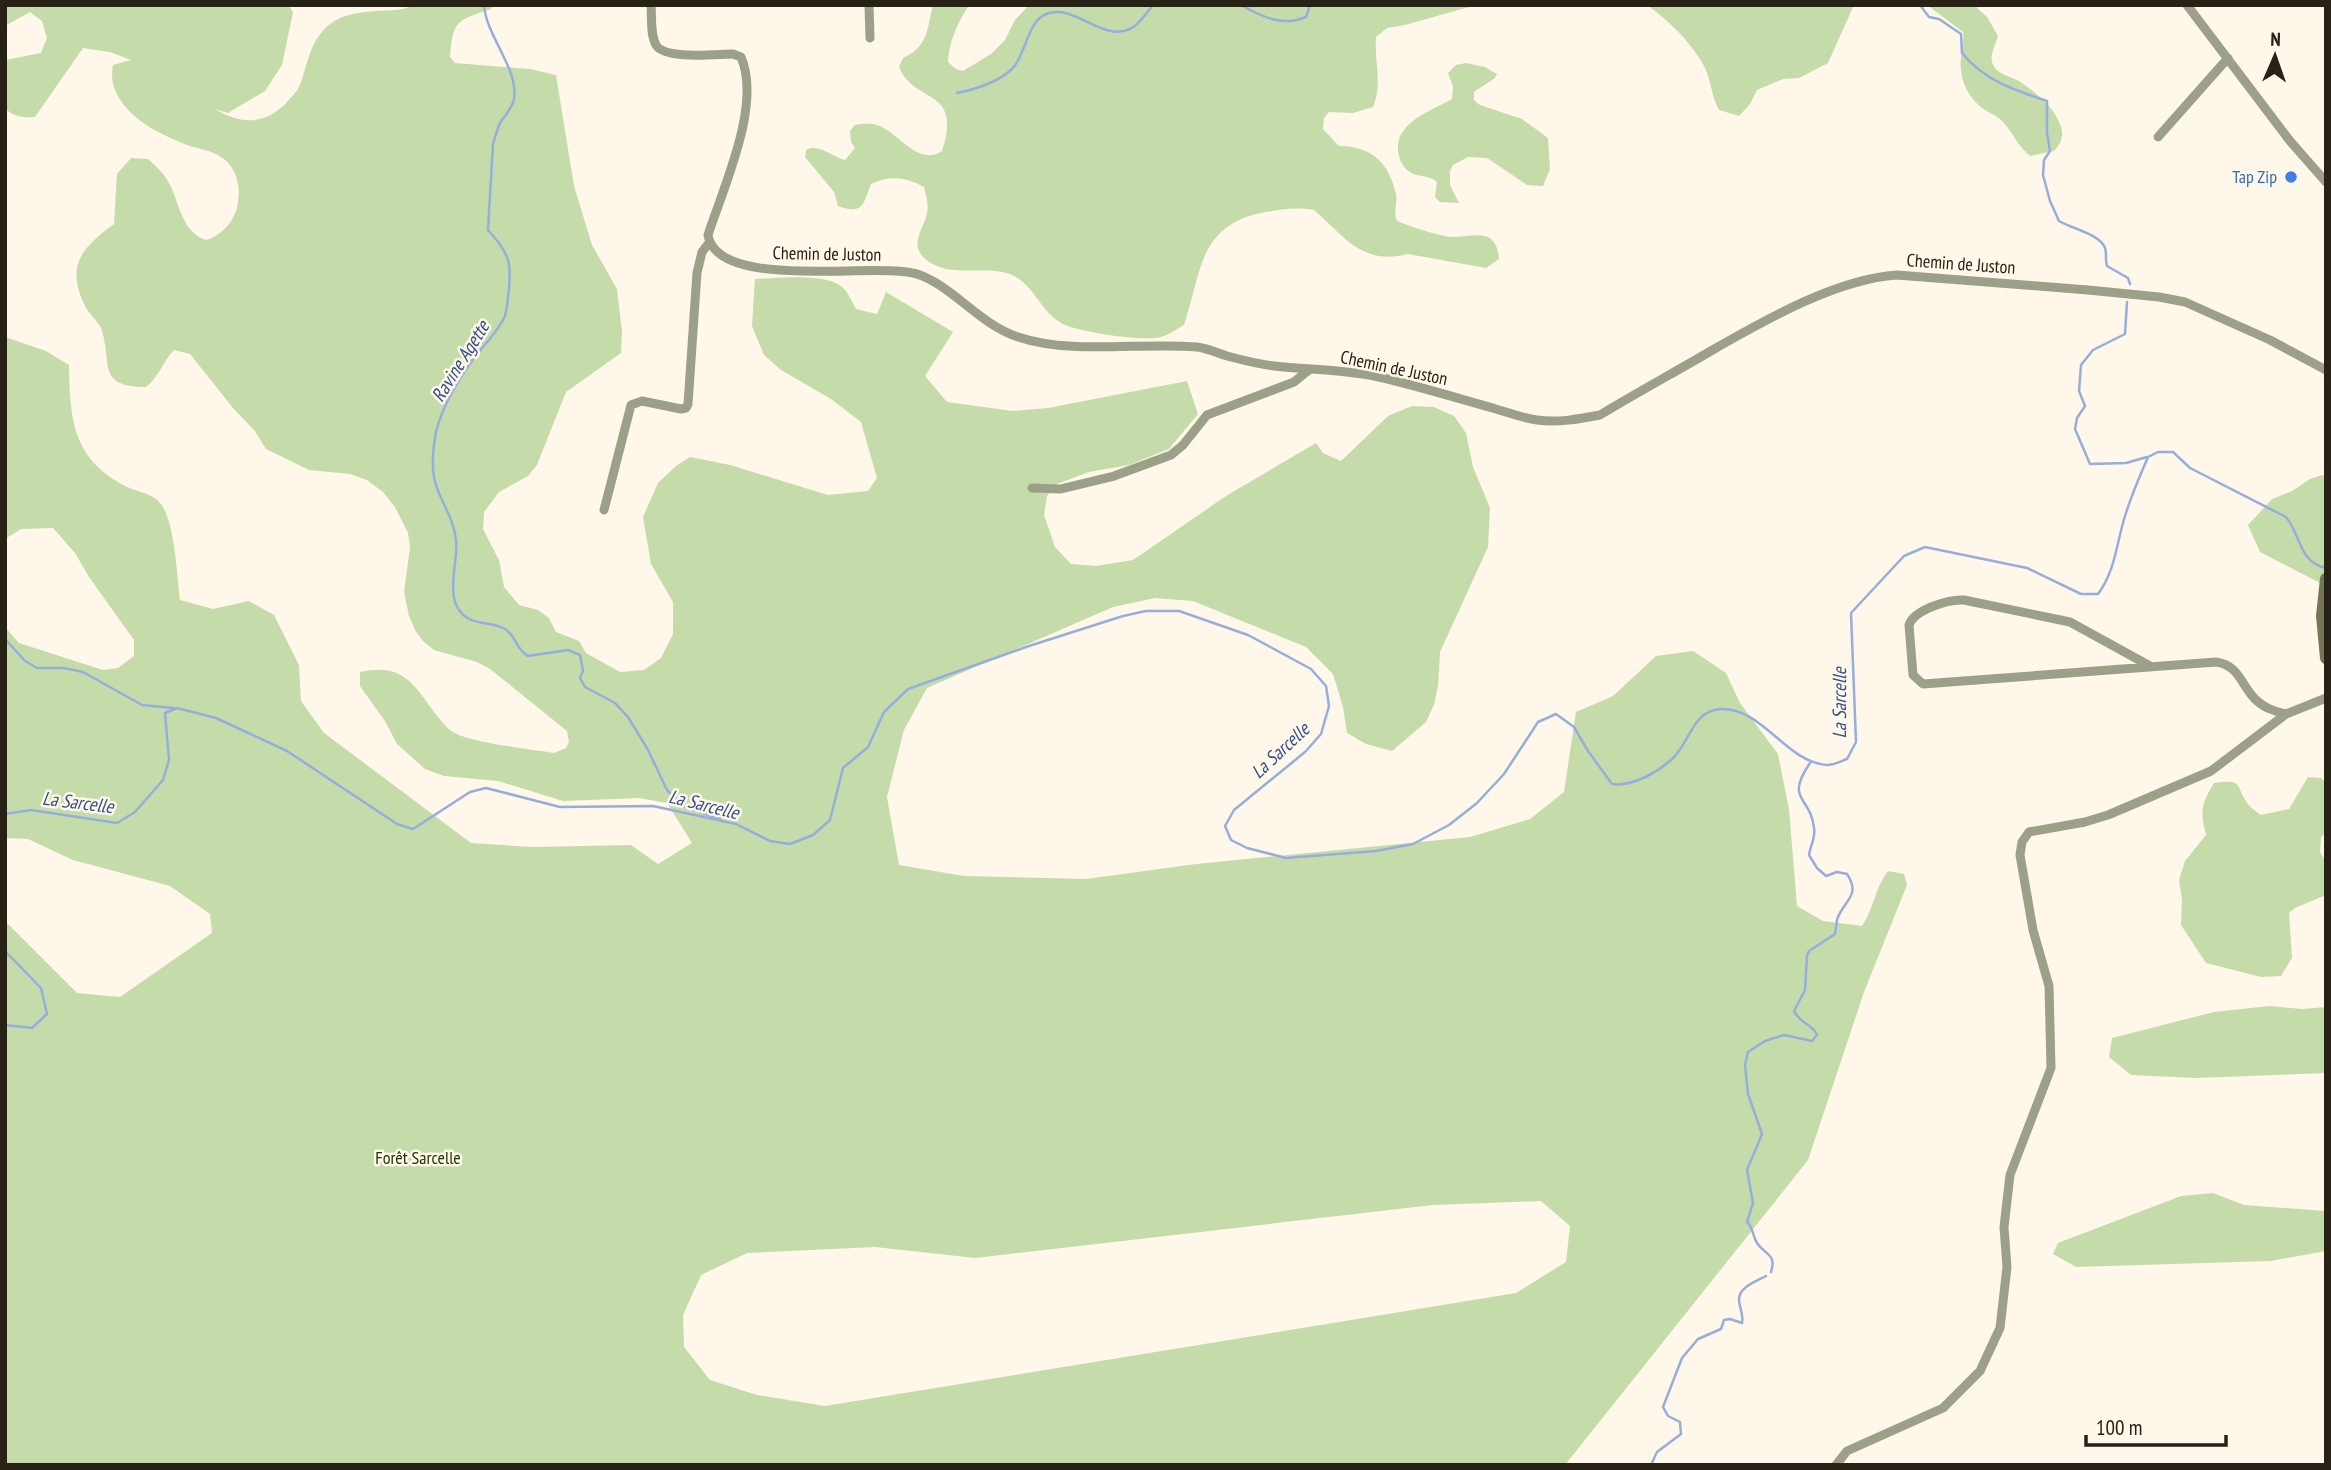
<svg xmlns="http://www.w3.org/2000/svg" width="2331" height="1470" font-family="'PT Sans Narrow',sans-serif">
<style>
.green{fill:#c5dcaa;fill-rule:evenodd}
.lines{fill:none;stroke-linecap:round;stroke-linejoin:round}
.stream{stroke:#96aedd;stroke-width:2.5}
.minor{stroke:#9da089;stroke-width:9}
.secondary{stroke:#727654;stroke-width:12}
.shop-dot{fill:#3f7fe0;stroke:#fef7ea;stroke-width:2.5}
.labels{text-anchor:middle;stroke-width:5;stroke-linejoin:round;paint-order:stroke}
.shop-label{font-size:18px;fill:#366cbe;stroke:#fef7ea;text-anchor:end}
.street-label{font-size:18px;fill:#282115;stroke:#fef7ea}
.park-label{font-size:18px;fill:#213500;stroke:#fef7ea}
.water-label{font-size:19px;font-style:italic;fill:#33508b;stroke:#fef7ea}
</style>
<rect width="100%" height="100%" fill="#fef7ea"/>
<!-- green -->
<path class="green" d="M5,5H288L293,12L282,65L265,91L228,113L215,109C240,125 266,125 287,102C291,97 297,92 300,85C308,63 310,40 330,24C349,9 381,12 404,9L413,5H492L491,9C456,21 453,20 450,57L455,63L530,69L556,75L574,186L592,245L617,289L622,332L621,353L566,392L537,465L528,476L499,492L484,512L483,529L499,560L504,587L519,605L538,610L549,618L556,632L579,641L586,653L620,672L644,670L661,658L673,634V602L651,564L643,517L658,483L676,466L690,457L730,465L828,495L868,491L877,478L861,422L831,399L781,370L764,355L752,326L755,279C776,278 825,273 841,286C848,291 852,302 856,309L877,314L886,292L953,332L925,376L947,402L1013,411L1048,408L1187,381L1198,414L1169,449L1129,465L1089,472L1057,484L1047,496L1044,515L1055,547L1071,564L1096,566L1133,560L1226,496L1316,443L1323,453L1341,461L1388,416L1412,406L1434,407L1454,416L1466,433L1473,467L1490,508L1488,547L1440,652L1438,686L1434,705L1426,722L1392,751L1366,744L1347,733L1343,707L1333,674L1306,647L1193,601L1155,598L1113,607L927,688L904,730L887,797L899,865L964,876L1086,879L1196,864L1470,837L1530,819L1564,792L1576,712L1613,696L1656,656L1693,651L1726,673L1740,703L1778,754L1789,809L1797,906L1823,921L1862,926C1875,906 1874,890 1888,871L1904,874L1907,885L1864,992L1808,1160L1565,1465H5V921L77,993L120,997L212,933L210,914L170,886L73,860L28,839L5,838V627L19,643L103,670L118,668L134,656V640L89,577L75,553L53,528L21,529L5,539V337L46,351L69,365C70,418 72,457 123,485C135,492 152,492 161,504C175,523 177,576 180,600L213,609L249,601L274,615L299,665L301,701L324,733L471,843L533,847L631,845L658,864L692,843L667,803L639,798L563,801L498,781L444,776L425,769L397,744L385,721L360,686V672C401,663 413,682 434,712C440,719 445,727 453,732C472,743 529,749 554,753L566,748L569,742L567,731L490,669L477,662L434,650L423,641L415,630L409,616L404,592L410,547L408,533L395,507L383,492L367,480L350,474L309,470L266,449L255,431L233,408L190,354L174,350C163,361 159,377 146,387C95,387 113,362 101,328C98,321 89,314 85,306C65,265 82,248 114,224L117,174L131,158L148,159C156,166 165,174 170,185C180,205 182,232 206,240C220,236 231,225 236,211C242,190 239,167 218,155C207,149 193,148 182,143C160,134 138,123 124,105C114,92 110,80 113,65L131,60L110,52L83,48L35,117C24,118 13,117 5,108V60L41,53L47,38L42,21L30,12L5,26ZM1541,1201L1570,1226L1566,1262L1516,1293L825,1406L757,1395L710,1380L684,1347L683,1315L701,1275L747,1253L875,1247L975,1258L1433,1205Z
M933,5H969C958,22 949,41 948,62L956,69L963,71L991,54L1005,40L1015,20L1029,5L1096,7L1476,5L1405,25L1387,28L1376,37C1374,62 1383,83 1373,107L1353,113L1329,112L1324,118L1323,129L1339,146C1372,146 1389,163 1396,194C1398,203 1393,211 1397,221C1409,226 1439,236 1451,237C1473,238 1496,225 1499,259L1486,268L1408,254C1362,266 1344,236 1314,210C1297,207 1283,209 1266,212C1198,224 1202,271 1184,325C1177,329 1169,335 1161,337C1144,342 1077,332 1061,323C1041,312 1034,285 1012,275C985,264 948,280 924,258C909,243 924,229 927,213C929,205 926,196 924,187C906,177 889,175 871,184C863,204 864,215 838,206L834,192L805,157L806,150C819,143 832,157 845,160L855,148L851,142L850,131L855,125C861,124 871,123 877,125C899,132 917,167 942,151C963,86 914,105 899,67L903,58C928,47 927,29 933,5Z
M1647,5H1854L1828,63L1799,78L1783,79L1757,90L1750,104L1739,116L1719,110C1711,96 1711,78 1703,64C1690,41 1668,20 1647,5Z
M1927,5H1974L1987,17L1998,36C1996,43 1990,55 1992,62C1996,76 2013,76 2022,83C2038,95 2054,106 2061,127C2064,136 2061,144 2054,151L2030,156C2016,144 2014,134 2003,122C1998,116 1991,114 1985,110C1971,101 1962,85 1961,69C1959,57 1965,45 1963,32Z
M1466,63L1485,67L1497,74L1495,78L1474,92V100L1480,105L1522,119L1548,138L1550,169L1543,186L1527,185L1487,158L1468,157L1453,165L1450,171V185L1459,203L1440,202L1435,197L1437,182C1428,174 1416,178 1407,170C1401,164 1399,158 1398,150C1396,122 1431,111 1452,99L1453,87L1448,73L1456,65Z
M2322,475L2326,477V586L2260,552L2248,525L2272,499L2292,491L2310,479Z
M2308,777L2321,778L2326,783V833L2321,837L2320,852L2326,862V895L2295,908L2289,913L2292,958L2281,976L2261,977L2206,963L2181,925L2182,900L2179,880L2185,861L2206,835C2200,812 2201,804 2214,783C2245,779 2234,785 2248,804C2251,808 2257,812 2261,815L2289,809Z
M2269,1006L2302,1009L2326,1007V1073L2196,1078L2131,1075L2109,1057L2112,1038L2214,1012Z
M2213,1193L2244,1205L2326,1211V1251L2270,1261L2076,1267L2053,1254L2058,1243L2181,1196Z"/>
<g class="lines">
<!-- stream -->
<path class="stream" d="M484,5C486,36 519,69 514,99C512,109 505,115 500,123C497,130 495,137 493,144L488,230C511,255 512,264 508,297C507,304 507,312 504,318C498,330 491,338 482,348C463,371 443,403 436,432C433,448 431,470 436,485C442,504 454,519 456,540C459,564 441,604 469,619C481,625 493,622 505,629C516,636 517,651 528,656L568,650L580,655L583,671L580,678L585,687L615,703L628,717L647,748L667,790L683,806L720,819
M1241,5C1262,17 1283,27 1306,17L1310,5
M1920,5L1929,17L1939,19L1961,34L1962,53C1985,81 2014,90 2047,101V133L2050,151L2044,160L2043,175L2050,201L2059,221C2070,228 2100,234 2105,248C2107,253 2105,260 2107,266L2128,278L2130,284
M957,93C977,89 997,83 1012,69C1026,55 1027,22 1046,14C1075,3 1101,42 1130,29C1140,24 1146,13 1153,5
M2127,302L2125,334L2093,350L2081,365L2079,391L2085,406L2077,418L2075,429L2090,464L2126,463L2147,457
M5,639L25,661L37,668H64L83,672L142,705L173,708
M5,814L31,810L117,823L135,812L163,780L169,760L165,713L177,708L216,718L287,751L397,824L413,829L470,792L486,788L560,807L653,806L736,824L770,841L790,844L813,835L830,820L843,768L868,747L884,712L908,689L1029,646L1123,616L1146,611H1179L1248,635L1311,669L1326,686L1329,706L1321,734L1305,752L1234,810L1225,826L1231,840L1247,848L1286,858L1376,851L1413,844L1449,825L1477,803L1504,774L1538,722L1556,714L1574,727L1588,751L1612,784C1632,787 1659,772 1674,757C1690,741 1693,711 1720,709C1763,707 1785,762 1827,765C1834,765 1841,761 1847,759L1856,742L1851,613L1904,556L1925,547L2027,568L2081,594H2098C2114,573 2116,548 2123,523C2129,500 2139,478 2148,457L2158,452H2173L2190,468L2286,517C2301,535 2299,563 2326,568
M5,951L41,988L47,1014L32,1028L5,1025
M1771,1272C1777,1254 1765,1255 1757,1243C1752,1235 1754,1229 1747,1222L1753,1203L1747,1170L1762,1134L1748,1094L1745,1065L1748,1052L1765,1041L1784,1035L1812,1041L1817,1035C1814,1025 1799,1023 1794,1011L1805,990L1807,956L1809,951L1835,934C1836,929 1836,922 1838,917C1845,900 1861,895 1847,874L1837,872L1826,876L1817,868L1809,855C1810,846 1816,838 1814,828C1811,796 1784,801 1810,763
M1651,1465L1657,1452L1681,1434L1680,1422L1668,1416L1663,1407L1682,1358L1698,1339L1721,1329L1724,1320L1730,1319L1742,1323C1744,1314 1739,1308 1739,1299C1739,1287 1757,1281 1766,1276"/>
<!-- minor -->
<path class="minor" d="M651,5C652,17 650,34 656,45C665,60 716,54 733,54L741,57C762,105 723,188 708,235C718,293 880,260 920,275C956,289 979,324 1018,337C1072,355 1140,342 1197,347C1207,348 1217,353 1227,356C1242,360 1258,364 1274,366C1309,370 1344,369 1379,377C1418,386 1457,398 1496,409C1509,413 1523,418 1537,420C1558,423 1579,419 1600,415C1638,392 1677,371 1716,348C1767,319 1837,279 1897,275L2088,290L2159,297L2185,302L2270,340L2326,370
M869,5L870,38
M2187,5L2290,141L2326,182
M2158,137L2228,58
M1032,488L1060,489L1114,476L1171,455L1183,445L1207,415L1294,382L1310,369
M604,510L631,405L642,401L681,409L686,408L688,404L697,273L702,252L709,243
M2150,666L2070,622L1964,600C1948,599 1914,610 1909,625L1913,675L1923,684L2216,662C2239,665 2241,685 2255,699C2264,708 2274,711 2286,714
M1836,1465L1847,1451L1943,1408L1980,1371L2000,1328L2007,1267L2004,1227L2010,1175L2051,1068L2049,986L2033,930L2020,855L2022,842L2029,832L2085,822L2108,815L2211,771L2286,714L2326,698"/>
<!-- secondary -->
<path class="secondary" d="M2326,579L2322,616L2326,658"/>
</g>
<!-- markers -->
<circle class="shop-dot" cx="2291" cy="177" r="7"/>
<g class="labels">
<!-- shop labels -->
<g class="shop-label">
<text x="2277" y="183">Tap Zip</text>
</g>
<!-- street labels -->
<g class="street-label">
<text transform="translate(827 254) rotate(1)" y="6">Chemin de Juston</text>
<text transform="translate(1961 264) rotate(4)" y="6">Chemin de Juston</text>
<text transform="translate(1394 368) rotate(12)" y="6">Chemin de Juston</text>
</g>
<!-- park labels -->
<g class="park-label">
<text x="418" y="1164">Forêt Sarcelle</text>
</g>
<!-- water labels -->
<g class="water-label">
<text transform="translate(460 361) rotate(-58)" y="7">Ravine Agette</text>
<text transform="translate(1839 703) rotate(-90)" y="7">La Sarcelle</text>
<text transform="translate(1280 750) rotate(-43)" y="7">La Sarcelle</text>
<text transform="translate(78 802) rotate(7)" y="7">La Sarcelle</text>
<text transform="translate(704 804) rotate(14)" y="7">La Sarcelle</text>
</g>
</g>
<!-- border -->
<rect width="2331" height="1470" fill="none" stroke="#282115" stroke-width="14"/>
<!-- north arrow -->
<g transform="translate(2275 56) rotate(2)" stroke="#fef7ea" stroke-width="5" paint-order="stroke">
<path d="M0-5L12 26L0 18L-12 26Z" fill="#282115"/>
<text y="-10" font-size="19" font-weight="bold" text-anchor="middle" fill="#282115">N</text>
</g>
<!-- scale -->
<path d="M2086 1435v10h140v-10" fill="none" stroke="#282115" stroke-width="3.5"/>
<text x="2096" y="1435" font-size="21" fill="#282115" stroke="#fef7ea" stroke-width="5" paint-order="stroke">100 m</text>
</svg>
